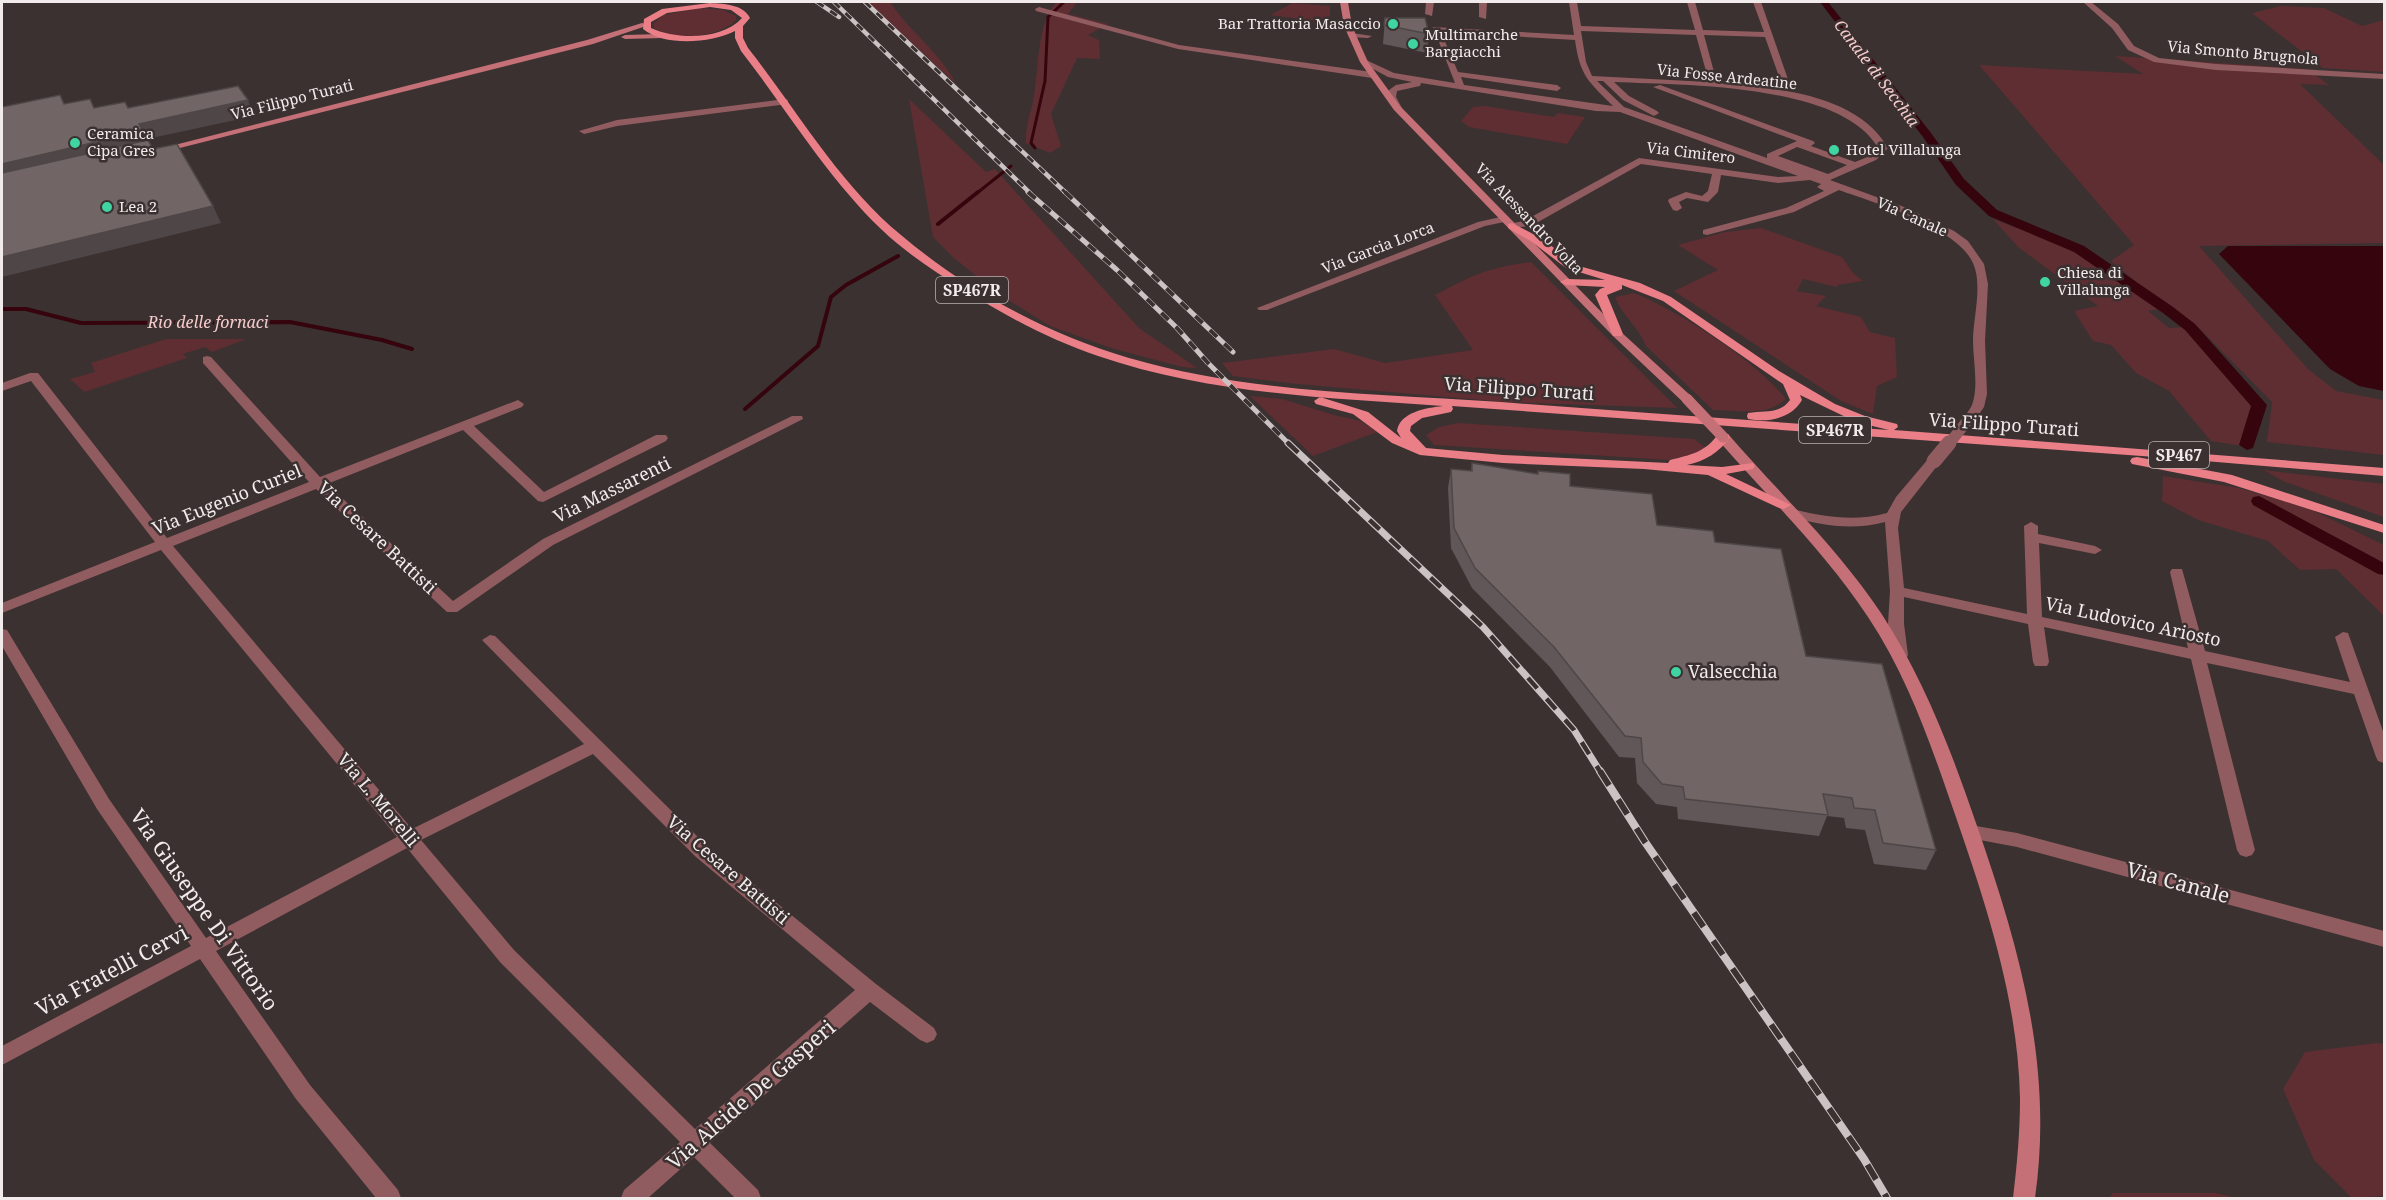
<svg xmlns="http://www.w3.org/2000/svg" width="2386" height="1200" font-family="'Noto Serif',serif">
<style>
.green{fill:#5e2e32}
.water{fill:#35040d}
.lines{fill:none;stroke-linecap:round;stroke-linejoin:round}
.stream-far1{stroke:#35040d;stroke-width:3}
.stream{stroke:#35040d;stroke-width:4}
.canal{fill:#35040d;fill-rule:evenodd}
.minor{fill:#915c5f;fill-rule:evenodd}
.secondary{fill:#c47076;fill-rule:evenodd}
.primary{fill:#eb7f88;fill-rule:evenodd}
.rail-far3-casing{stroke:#cbc3c3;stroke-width:4.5}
.rail-far2-casing{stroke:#cbc3c3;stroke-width:5}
.rail-far1-casing{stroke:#cbc3c3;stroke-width:7}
.rail-casing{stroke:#cbc3c3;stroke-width:8}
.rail-far3{stroke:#3b3131;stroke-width:3;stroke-dasharray:8;stroke-linecap:butt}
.rail-far2{stroke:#3b3131;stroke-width:4;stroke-dasharray:10;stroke-linecap:butt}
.rail-far1{stroke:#3b3131;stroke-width:4.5;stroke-dasharray:14;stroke-linecap:butt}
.rail{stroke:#3b3131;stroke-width:6;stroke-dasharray:17;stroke-linecap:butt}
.minor-bridge-far1{stroke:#915c5f;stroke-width:11}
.minor-bridge{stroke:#915c5f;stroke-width:15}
.secondary-bridge{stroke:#c47076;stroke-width:11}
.wall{fill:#615758}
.shaded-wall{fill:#4f4747}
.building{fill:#716566;stroke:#4f4747;stroke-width:1.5}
.poi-dot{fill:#40d4a2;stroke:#3b3131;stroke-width:2}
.labels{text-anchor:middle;stroke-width:5;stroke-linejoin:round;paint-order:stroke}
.far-poi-label{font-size:15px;fill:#f2ebeb;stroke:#3b3131;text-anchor:start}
.far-street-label{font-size:15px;fill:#f2ebeb;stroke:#3b3131}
.far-water-label{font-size:16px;font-style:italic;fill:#f7cbcc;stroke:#3b3131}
.shield{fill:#3b3131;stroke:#bbb3b3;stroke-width:1.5}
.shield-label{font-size:16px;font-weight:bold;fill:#f2ebeb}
.street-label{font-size:18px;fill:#f2ebeb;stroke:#3b3131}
.poi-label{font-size:18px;fill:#f2ebeb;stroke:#3b3131;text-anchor:start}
.near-street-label{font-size:21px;fill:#f2ebeb;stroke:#3b3131}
</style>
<rect width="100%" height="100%" fill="#3b3131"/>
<!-- green -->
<path class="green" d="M868,2H890C909,31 940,52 956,84Z
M1057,2H1077L1068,14L1108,24L1088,35L1099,40L1100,59L1077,58L1051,114L1061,146L1050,153L1026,143C1025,128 1030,116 1033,101C1039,73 1036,21 1057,2Z
M1293,3L1330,6V23L1270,15Z
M2281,6L2324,8L2362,26L2384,20V72L2323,68L2252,13Z
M700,8L723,10L736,16V20C719,38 674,42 654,28L653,24L663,15Z
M2115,56L2307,69L2329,85L2300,84L2384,165V243L2199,246L2308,369L2336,391L2384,400V455L2267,442L2272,402L2199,328L2147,291L2111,261L2134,245L1979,65L2143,74Z
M909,99L986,172L995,169L1139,328L1197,368L1182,367L1111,348L1050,326L997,293L954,258L933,237Z
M1485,106L1554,117L1558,113L1585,117L1567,144L1469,127L1461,121L1473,107Z
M1993,219L2075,250L2158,309L2148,311L2169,328L2183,327L2253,405L2242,446L2211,441L2169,391L2136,373L2111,345L2093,341L2074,311L2098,306L2018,247Z
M1761,228L1842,257L1853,273L1863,281L1837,285V287L1803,279L1797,291L1826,296L1816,306L1861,317L1870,332L1895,338L1897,377L1877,386L1873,414L1841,401L1674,291L1718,270L1678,245L1725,232Z
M1531,262L1677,408L1505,402L1297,384L1233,376L1222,363L1334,349L1385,363L1473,350L1435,295C1472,275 1489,267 1531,262Z
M1634,293C1679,311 1756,361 1786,399C1767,417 1737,410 1713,410L1646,346C1639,327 1622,316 1615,297Z
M166,339H246L212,352L205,347L183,354L187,358L84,392L70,379L95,372L91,363Z
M1250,396L1282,399L1334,415L1361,421L1377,432L1313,456Z
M1458,423L1694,439L1706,448L1691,455L1669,460L1434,445L1426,435L1439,427Z
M2263,470L2384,484V517L2285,482Z
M2163,476L2239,488L2308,508L2384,545V616L2336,569L2300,570L2268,541L2198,520L2162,501Z
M2377,1043L2384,1044V1196L2352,1198L2314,1160L2283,1089L2305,1052Z
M2113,1193H2215L2237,1198H2109Z"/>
<!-- water -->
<path class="water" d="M2228,246H2384V391L2359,386L2330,369L2219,254Z"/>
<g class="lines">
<!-- stream-far1 -->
<path class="stream-far1" d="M1035,148L1031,143L1045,81L1048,17L1064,2
M977,193L1011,166"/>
<!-- stream -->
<path class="stream" d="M938,224L978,192
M2,309H26L81,323L290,322L382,340L412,349
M745,409L818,346L831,297L846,285L898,256"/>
<!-- canal -->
<path class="canal" d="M1820,2H1828L1931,133L1964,179L1997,210L2084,246L2173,307L2195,324L2267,405L2253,448L2247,450L2239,445L2251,406L2185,330L2163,313L2074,252L1989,216L1956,185L1923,137Z
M2259,496L2384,563V575L2378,574L2253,505L2251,501L2253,497Z"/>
<!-- minor -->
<path class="minor" d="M1426,2H1434L1432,16L1425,14Z
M1479,2H1487L1486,19L1479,17Z
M1569,2H1577L1581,26L1695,30L1687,2H1695L1703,30L1764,32L1753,2H1761L1790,85L1786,88L1782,85L1765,37L1704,35L1717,83C1775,88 1856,93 1888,148L1876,160L1830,180L1904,207L1954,231L1968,241L1984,264L1988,284L1985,341L1987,394L1984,407L1973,423L1968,424L1962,420C1965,415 1970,410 1972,405C1979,386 1973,361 1973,341C1973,318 1983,285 1973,263C1957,227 1875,203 1839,190L1794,212L1707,235L1703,234V230L1786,208L1824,191L1817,187L1821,184L1810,180L1778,183L1721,175L1718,192L1708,202L1687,198L1679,202L1682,208L1677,211L1673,210L1668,201L1669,199L1686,192L1702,196L1708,191L1712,174L1641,164L1531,226L1508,228V224L1524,221L1639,158L1778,177L1798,176L1620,112L1596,111L1421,83L1420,86L1397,91L1396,97L1402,108L1394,110L1388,97L1389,90L1396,85L1412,82L1388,77L1362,63L1366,60L1394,73L1455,83L1433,27L1574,35ZM1581,31L1696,35L1709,82L1592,76L1586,62ZM1441,32L1575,40C1580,76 1588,81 1613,106L1464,85L1461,77L1557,91L1561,88L1557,85L1458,72ZM1597,81H1603L1623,100L1654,116L1659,113L1657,111L1629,96L1614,82C1681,85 1841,83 1878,148L1870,156L1855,162L1811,146L1815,143L1813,141L1660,85L1653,87L1797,141L1767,154V158L1624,107ZM1797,147L1800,148L1847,165L1828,174L1778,156Z
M2083,2H2091L2118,24L2134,46L2159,58L2216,64L2384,74V79L2216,70L2154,62L2128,50L2112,28Z
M1039,7L1179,45L1372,72L1376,75L1372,78L1178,49L1036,11L1035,9Z
M1352,33L1372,36L1368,38L1349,37L1348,35Z
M785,99L788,100V104L617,126L584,134L579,131L617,120Z
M1505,216L1509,217V221L1485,226L1267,310H1259L1257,308L1478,222Z
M207,356L211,357L320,477L518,400L524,404L522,407L474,426L544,492L656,435H666L668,438L666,441L543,502L538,501L463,430L327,484L453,601L543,539L792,416H802L803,419L553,545L457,612H447L316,489L173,546L412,829L584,744L482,640L490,635L495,636L708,847L876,984L934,1028L937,1034L934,1040L927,1043L920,1040L870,1002L710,1143L758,1190L761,1198H735L694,1157L648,1198H621L624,1190L680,1142L500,962L407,848L216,951L310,1085L398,1190L401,1198H376L296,1099L200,959L2,1065V1046L191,946L97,809L2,646V629L7,630L109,799L206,938L397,837L161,550L2,613V603L155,542L31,381L2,391V383L30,373H38L167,538L309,482L203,363V357ZM593,754L696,857L855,990L695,1129L514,950L421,840Z
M1934,457L1941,461L1901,512L1898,528L1904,588L2027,614L2024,526L2031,522L2038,526V534L2095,546L2102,550L2095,554L2039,543L2042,617L2188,648L2170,572L2172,569H2182L2205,651L2350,682L2335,637L2343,632L2348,633L2384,734V763L2378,761L2376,757L2354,694L2207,663L2255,850L2252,855L2246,857L2240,855L2237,850L2191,659L2044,627L2049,662L2047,666H2035L2033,662L2028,624L1904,597V624L1908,655L1906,659H1894L1888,624L1890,591L1885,522C1851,531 1821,525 1787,516L1785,513L1792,509C1825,517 1854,522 1887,513L1896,497L1929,458Z
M1970,825L2017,833L2384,931V947L2017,847L1964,837L1961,832L1964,827Z"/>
<!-- secondary -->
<path class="secondary" d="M1340,2H1348L1352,26L1368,62L1400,106L1621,332L1691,396L1693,399L1691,402H1683L1613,336L1394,110L1360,62L1344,26Z
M642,23L649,25L593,44L160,153L155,150L587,40Z
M660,34L664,36L663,38L625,39L621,37L625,35Z
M1723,433L1728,434C1779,493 1837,547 1881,613C1923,677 1951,750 1976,823C2019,947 2054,1065 2035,1198H2013C2017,1165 2020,1132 2020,1098C2018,997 1984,898 1951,803C1929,739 1906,674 1868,617C1825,552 1769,498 1718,440L1716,437L1718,434Z"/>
<!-- primary -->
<path class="primary" d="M710,3C724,4 743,4 750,18L743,26V38L748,48C797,110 839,184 901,235C966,290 1047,334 1129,358C1249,393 1378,394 1501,402C1631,412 1760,421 1889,430L1856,422L1800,395L1802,400C1792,418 1769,423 1748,419L1747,416L1748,413C1764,410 1779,415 1790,400L1783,384L1663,301L1622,285V289L1607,295L1623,334L1621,336H1613L1595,295L1600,289L1605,287L1566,285L1560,282L1566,279L1605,280L1566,268L1532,242L1508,228V224L1512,223L1539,237L1579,266L1640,283L1671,297L1779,371L1835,404L1865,416L1897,424L1898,427L1894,430L2384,468V476L2169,458L1452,406L1453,409L1451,412L1422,418L1411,426L1410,431L1426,448L1503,455L1668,463L1670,460C1690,455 1706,452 1718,434H1728L1730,437C1719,453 1705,461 1687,465L1722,467L1753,463L1755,466L1753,469L1726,474L1791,505L1784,509L1779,508L1708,475L1644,469L1503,463L1420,455L1392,443L1353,414L1316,404L1314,401L1320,397L1368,412L1401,438L1397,431C1400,412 1426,408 1443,406C1328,398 1209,394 1098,356C1051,340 1007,317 965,290C935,272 906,253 881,229C827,177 787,110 741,51L735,38V31C711,43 665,47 643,29L644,19L662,9ZM710,7L731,10L742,18C722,40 677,40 651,28V22L667,13Z
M2137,457L2232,475L2384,525V533L2224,482L2132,464L2130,461L2132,458Z"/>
<defs>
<path id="rail-far3" d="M817,2L839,17
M834,2L1030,193
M865,2L1066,193"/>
<path id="rail-far2" d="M1028,192L1117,270L1177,328L1208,363L1290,445
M1065,192L1233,352"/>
<path id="rail-far1" d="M1288,443L1483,627L1574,730L1601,773"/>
<path id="rail" d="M1600,771L1645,842L1864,1159L1887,1198"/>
</defs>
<!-- rail-far3 casing -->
<use href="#rail-far3" class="rail-far3-casing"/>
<!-- rail-far2 casing -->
<use href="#rail-far2" class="rail-far2-casing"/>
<!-- rail-far1 casing -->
<use href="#rail-far1" class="rail-far1-casing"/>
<!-- rail casing -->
<use href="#rail" class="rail-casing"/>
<!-- rail-far3 -->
<use href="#rail-far3" class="rail-far3"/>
<!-- rail-far2 -->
<use href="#rail-far2" class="rail-far2"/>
<!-- rail-far1 -->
<use href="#rail-far1" class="rail-far1"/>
<!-- rail -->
<use href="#rail" class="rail"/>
<!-- minor-bridge-far1 -->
<path class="minor-bridge-far1" d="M1948,445L1968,420"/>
<!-- minor-bridge -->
<path class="minor-bridge" d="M1934,461L1949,443"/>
<!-- secondary-bridge -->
<path class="secondary-bridge" d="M1687,399L1723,437"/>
</g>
<!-- wall -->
<path class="wall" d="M1385,18L1429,34L1427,53L1383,44Z
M1472,463L1537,474L1538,471L1657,525L1715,542L1806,656L1936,850L1926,870L1874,864L1865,830L1846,828L1844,818L1827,816L1819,836L1678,819L1677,807L1656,804L1637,783L1635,758L1619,757L1550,667L1472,588L1451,548L1448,488L1451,469L1471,471Z"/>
<!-- shaded-wall -->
<path class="shaded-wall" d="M248,100L254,116L147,139L150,147L2,183V164L139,124Z
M213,206L221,223L2,277V257Z"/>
<!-- building -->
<path class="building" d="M1385,18H1425L1429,34L1384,25Z
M238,86L248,100L139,124L143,131L2,164V107L60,95L64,104L90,99L94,108L125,102L128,108Z
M148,140L153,149L177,144L213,206L2,257V173Z
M1472,463L1538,474V471L1570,474V486L1652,494L1657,525L1713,531L1715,542L1781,549L1806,656L1882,664L1936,850L1883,843L1875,810L1854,808L1852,798L1823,794L1828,815L1685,799L1683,787L1662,784L1643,762L1641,738L1625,736L1554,647L1475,568L1454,528L1451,469L1472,471Z"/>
<!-- markers -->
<g class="poi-dot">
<circle cx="1393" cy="24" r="6"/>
<circle cx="1413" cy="44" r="6"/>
<circle cx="75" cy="143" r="6"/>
<circle cx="1834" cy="150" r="6"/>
<circle cx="107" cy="207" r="6"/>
<circle cx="2045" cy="282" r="6"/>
<circle cx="1676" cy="672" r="6"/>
</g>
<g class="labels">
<!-- far-poi labels -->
<g class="far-poi-label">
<text x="1381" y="29" text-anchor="end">Bar Trattoria Masaccio</text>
<text x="1425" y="40">Multimarche<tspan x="1425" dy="17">Bargiacchi</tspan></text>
<text x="87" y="139">Ceramica<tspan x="87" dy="17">Cipa Gres</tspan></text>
<text x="1846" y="155">Hotel Villalunga</text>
<text x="119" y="212">Lea 2</text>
<text x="2057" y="278">Chiesa di<tspan x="2057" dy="17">Villalunga</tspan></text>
</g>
<!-- far-street labels -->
<g class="far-street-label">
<text transform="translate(2243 53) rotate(5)" y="5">Via Smonto Brugnola</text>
<text transform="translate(1727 77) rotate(6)" y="5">Via Fosse Ardeatine</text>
<text transform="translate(292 100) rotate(-14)" y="5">Via Filippo Turati</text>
<text transform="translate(1691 153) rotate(7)" y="5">Via Cimitero</text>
<text transform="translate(1912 217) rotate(24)" y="5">Via Canale</text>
<text transform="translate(1529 219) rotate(46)" y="5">Via Alessandro Volta</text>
<text transform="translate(1378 248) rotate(-21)" y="5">Via Garcia Lorca</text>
</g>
<!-- far-water labels -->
<g class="far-water-label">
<text transform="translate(1877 73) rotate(53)" y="6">Canale di Secchia</text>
<text x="208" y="328">Rio delle fornaci</text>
</g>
<!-- shield labels -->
<g class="shield">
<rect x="936" y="277" width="72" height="26" rx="4.5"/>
<rect x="1799" y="417" width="72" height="26" rx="4.5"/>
<rect x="2149" y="442" width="60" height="26" rx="4.5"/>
</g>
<g class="shield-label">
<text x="972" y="296">SP467R</text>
<text x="1835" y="436">SP467R</text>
<text x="2179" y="461">SP467</text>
</g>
<!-- street labels -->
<g class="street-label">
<text transform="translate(1519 389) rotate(4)" y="6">Via Filippo Turati</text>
<text transform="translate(2004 425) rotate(4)" y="6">Via Filippo Turati</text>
<text transform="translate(612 490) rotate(-26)" y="6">Via Massarenti</text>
<text transform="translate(227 500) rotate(-22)" y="6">Via Eugenio Curiel</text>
<text transform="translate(377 538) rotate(43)" y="6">Via Cesare Battisti</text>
<text transform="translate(2133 622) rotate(12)" y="6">Via Ludovico Ariosto</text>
<text transform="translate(378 800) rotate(50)" y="6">Via L. Morelli</text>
<text transform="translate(728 870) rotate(41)" y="6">Via Cesare Battisti</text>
</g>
<!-- poi labels -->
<g class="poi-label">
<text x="1688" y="678">Valsecchia</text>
</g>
<!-- near-street labels -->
<g class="near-street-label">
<text transform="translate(2178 883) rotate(15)" y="7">Via Canale</text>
<text transform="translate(204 910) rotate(55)" y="7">Via Giuseppe Di Vittorio</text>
<text transform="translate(112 971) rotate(-28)" y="7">Via Fratelli Cervi</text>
<text transform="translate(751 1095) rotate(-41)" y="7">Via Alcide De Gasperi</text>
</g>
</g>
<!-- border -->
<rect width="2386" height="1200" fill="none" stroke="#f2ebeb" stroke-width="6"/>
</svg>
